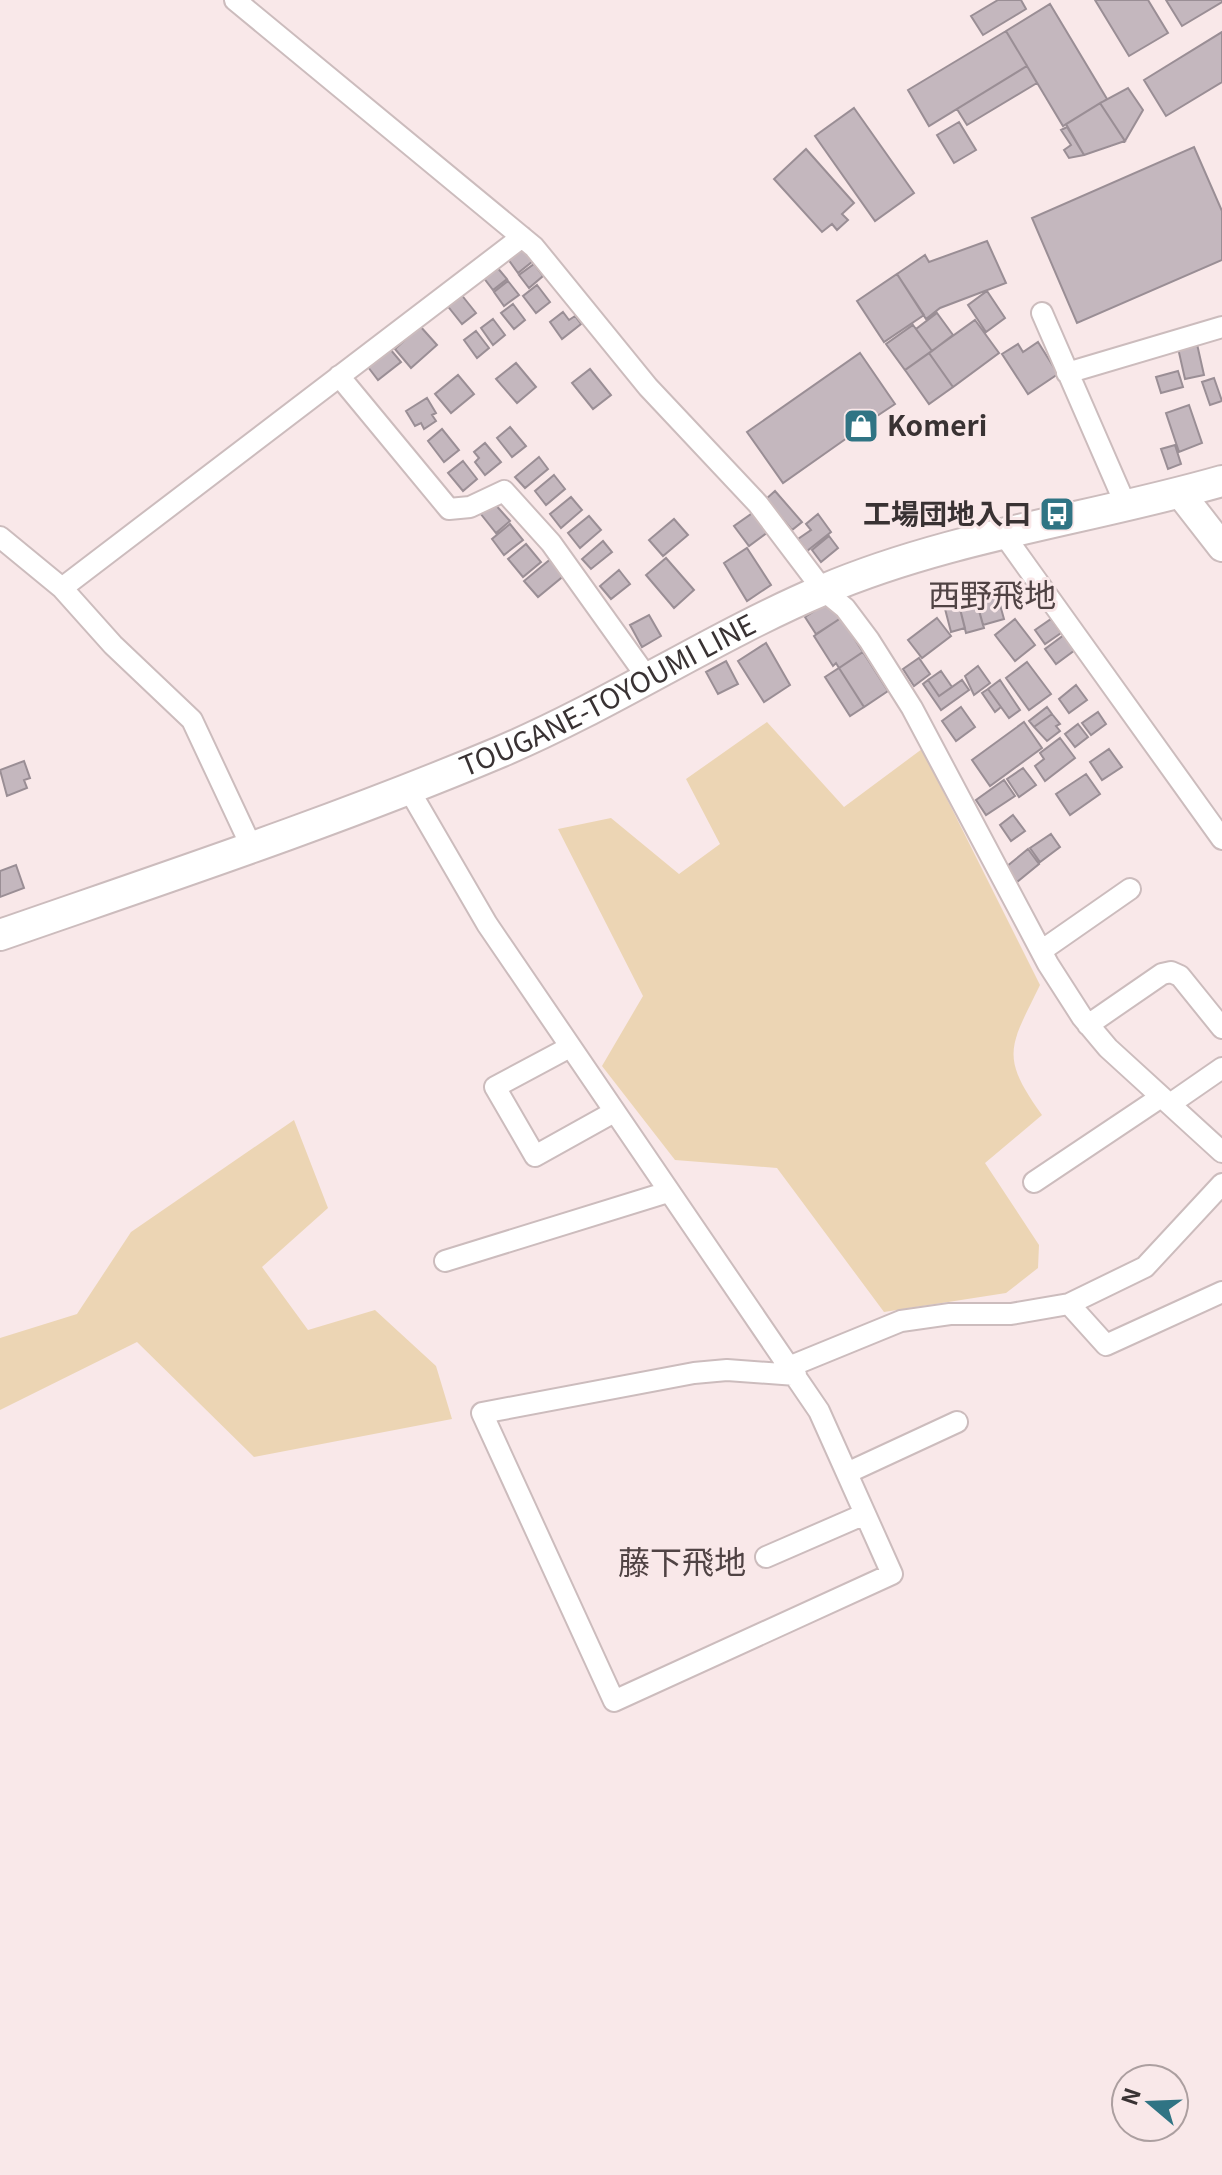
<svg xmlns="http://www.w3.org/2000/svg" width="1222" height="2175" font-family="Georgia,'Noto Sans JP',serif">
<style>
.green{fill:#ecd5b4}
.building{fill:#c4b7be;stroke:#9a8e95;stroke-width:2}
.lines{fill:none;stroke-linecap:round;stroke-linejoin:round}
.street-casing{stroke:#ccbcbd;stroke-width:24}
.secondary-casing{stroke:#ccbcbd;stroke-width:32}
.primary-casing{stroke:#ccbcbd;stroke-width:34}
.street{stroke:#fff;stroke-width:20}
.secondary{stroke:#fff;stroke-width:28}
.primary{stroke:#fff;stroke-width:30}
.labels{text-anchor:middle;stroke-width:6;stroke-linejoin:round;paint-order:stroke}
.poi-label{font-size:28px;font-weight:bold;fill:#393233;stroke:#f9e8e9;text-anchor:start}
.street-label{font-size:28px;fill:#393233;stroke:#f9e8e9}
.quarter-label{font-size:32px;fill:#504344;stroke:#f9e8e9}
</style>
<rect width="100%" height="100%" fill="#f9e8e9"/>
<!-- green -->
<path class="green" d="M767,722L844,807L922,749L1040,985C1010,1047 999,1055 1042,1115L985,1163L1039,1245L1038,1268L1006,1293L884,1312L777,1168L675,1160L602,1066L643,996L558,829L611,818L679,874L720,844L686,779Z
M294,1120L328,1208L262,1267L308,1330L375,1310L436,1366L452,1419L254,1457L137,1342L0,1410V1338L77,1314L131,1232Z"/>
<!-- building -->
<path class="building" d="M998,0H1021L1026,9L983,35L971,16Z
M1095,0H1148L1168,33L1129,56Z
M1166,0H1222V2L1182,26Z
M1050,4L1107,99L1063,126L1006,31Z
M1006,31L1027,66L929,126L908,90Z
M1222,32V82L1166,116L1144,80Z
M1027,66L1037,83L967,125L957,109Z
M1128,88L1143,110L1125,141L1100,103Z
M1100,103L1125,141L1084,155L1066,124Z
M854,108L914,193L875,221L815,136Z
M959,122L976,150L954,163L937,135Z
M1067,127L1084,155L1069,158L1064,150L1071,145L1061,130Z
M1194,147L1222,211V260L1077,323L1032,218Z
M806,149L854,203L842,214L848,220L837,230L832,224L822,232L774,179Z
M987,241L1006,283L940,308L926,319L897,274L925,255L929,262Z
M522,248L533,261L518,273L508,259Z
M534,264L543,276L529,288L519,275Z
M496,266L507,279L493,290L483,277Z
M897,274L924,315L884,342L857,301Z
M508,281L519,295L504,306L494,292Z
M537,285L550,302L536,313L523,296Z
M987,291L1005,318L986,332L968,305Z
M460,293L476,313L462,324L446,304Z
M513,304L525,320L514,329L501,313Z
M563,312L569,320L575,316L581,324L562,339L550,322Z
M937,313L953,335L932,351L916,329Z
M493,319L505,335L493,345L481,328Z
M975,320L999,353L953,387L929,353Z
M913,325L932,351L905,370L886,344Z
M420,326L437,345L411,368L395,349Z
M476,331L489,348L477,358L464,340Z
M1038,342L1058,374L1028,394L1002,354L1018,344L1023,352Z
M1197,344L1204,375L1185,379L1178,348Z
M390,349L401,362L378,380L368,367Z
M860,353L895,404L877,416V423L854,439L847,438L783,483L747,432Z
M929,353L953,387L929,404L905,370Z
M516,363L536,387L517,403L496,379Z
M590,369L611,395L593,409L572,383Z
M1178,371L1183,387L1161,393L1156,377Z
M458,375L474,394L451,413L435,394Z
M1214,378L1222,401L1210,405L1202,382Z
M427,398L436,413L432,415L436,421L424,429L421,423L415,426L406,411Z
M1189,405L1202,443L1179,452L1166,413Z
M510,427L526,446L512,457L497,438Z
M442,429L459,450L444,462L428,441Z
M485,443L501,462L485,475L475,462L479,458L474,452Z
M1175,445L1181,464L1168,469L1161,449Z
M539,457L548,469L525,488L515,477Z
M463,461L477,479L463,491L448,473Z
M554,475L565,489L546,505L535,491Z
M775,491L802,522L792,530L766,499Z
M571,497L582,510L561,528L550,514Z
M493,502L510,521L496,533L480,513Z
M754,512L768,532L749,546L734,526Z
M818,514L831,532L807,551L798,539L811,530L806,524Z
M589,516L601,530L580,548L568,533Z
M674,519L688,535L663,556L649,540Z
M510,524L523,540L504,555L492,539Z
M829,536L838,548L821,562L812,550Z
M603,541L612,552L591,569L582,559Z
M526,544L541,562L523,577L508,559Z
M747,548L771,585L747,601L724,563Z
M553,557L566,574L538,597L524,581Z
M666,558L694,590L674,608L646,575Z
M619,570L630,584L611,599L600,586Z
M997,594L1004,619L983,625L976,600Z
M975,596L984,628L966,633L958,601Z
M830,601L841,618L816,634L805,617Z
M958,601L965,628L951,632L944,605Z
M649,615L661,636L642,647L630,625Z
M841,618L863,652L839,668L836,663L833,666L814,636Z
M937,618L951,636L922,658L908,640Z
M1015,619L1035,645L1015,661L995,635Z
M1051,619L1061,633L1045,644L1035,630Z
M1064,635L1075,650L1056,664L1045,649Z
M766,643L790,685L764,702L738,661Z
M863,652L888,691L864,707L839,668Z
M919,658L930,674L914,686L903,669Z
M726,661L738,684L718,694L706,672Z
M1027,662L1051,694L1029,710L1006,678Z
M978,666L990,683L974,695L965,676Z
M839,668L864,707L850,716L825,677Z
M941,671L952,687L939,696L928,680Z
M928,680L939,696L962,680L969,690L941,710L923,684Z
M1000,680L1020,710L1009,718L988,689Z
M1076,685L1087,700L1069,713L1059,699Z
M988,689L1001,707L995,712L982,693Z
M961,707L975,727L956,741L942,721Z
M1047,707L1052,714L1034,727L1029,721Z
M1098,712L1106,724L1091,735L1082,723Z
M1052,714L1060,724L1056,726L1060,731L1047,741L1034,727Z
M1024,722L1042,748L990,786L972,760Z
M1078,724L1088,737L1075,747L1065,734Z
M1060,738L1075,758L1045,781L1035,766L1044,759L1040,753Z
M1109,749L1122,767L1102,780L1090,762Z
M24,761L30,778L24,780L27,788L7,796L0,770Z
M1023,768L1036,785L1019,797L1007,779Z
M1086,774L1100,794L1070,815L1056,794Z
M1004,780L1015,796L986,815L976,800Z
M1013,815L1025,831L1011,841L1000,825Z
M1051,834L1060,847L1040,862L1030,848Z
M1028,849L1039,864L1017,882L1006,867Z
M16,865L24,888L0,897V871Z"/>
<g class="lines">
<defs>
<path id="street" d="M235,0L534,247L648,387L758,504L823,590L845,608L869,640L912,708L1048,964L1082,1017L1108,1048L1222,1152
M1042,313L1127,508
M1067,373L1222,327
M339,376L449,509L470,507L504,491L551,543L649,680
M1004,535L1222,839
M0,537L62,588L113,645L192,720L252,848
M62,588L522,237
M408,788L487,924L819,1411L892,1574L614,1701L482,1413L694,1373L727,1370L796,1375
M1041,951L1130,889
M1088,1025L1162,974L1171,972L1180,976L1222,1028
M570,1047L495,1087L535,1156L614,1112
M1170,1104L1222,1068
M1034,1182L1161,1097
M445,1261L668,1192
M1069,1304L1106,1345L1222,1292
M791,1366L901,1321L950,1314H1011L1069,1304L1145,1267L1222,1184
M847,1473L957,1422
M766,1557L865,1514"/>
<path id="secondary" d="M1180,493L1222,547"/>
<g id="primary">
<path id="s1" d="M0,935C167,877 336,821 500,752C611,705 712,637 823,590C950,536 1090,519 1222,481"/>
</g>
</defs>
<!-- street casing -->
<use href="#street" class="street-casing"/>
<!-- secondary casing -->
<use href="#secondary" class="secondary-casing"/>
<!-- primary casing -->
<use href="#primary" class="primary-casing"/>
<!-- street -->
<use href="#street" class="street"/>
<!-- secondary -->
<use href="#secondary" class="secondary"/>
<!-- primary -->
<use href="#primary" class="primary"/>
</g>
<!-- icons -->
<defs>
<symbol id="shop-square" viewBox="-11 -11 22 22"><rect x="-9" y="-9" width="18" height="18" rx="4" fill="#307484" stroke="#f9e8e9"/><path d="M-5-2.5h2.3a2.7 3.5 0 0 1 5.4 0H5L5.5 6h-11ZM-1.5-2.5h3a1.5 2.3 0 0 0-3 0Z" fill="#fff"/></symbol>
<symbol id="bus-square" viewBox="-11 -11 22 22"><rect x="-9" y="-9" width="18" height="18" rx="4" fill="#307484" stroke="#f9e8e9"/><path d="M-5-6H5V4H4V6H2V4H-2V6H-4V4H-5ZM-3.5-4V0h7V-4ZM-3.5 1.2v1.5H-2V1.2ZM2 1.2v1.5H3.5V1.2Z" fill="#fff"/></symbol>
</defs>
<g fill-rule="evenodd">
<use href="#shop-square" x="841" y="406" width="40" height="40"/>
<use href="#bus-square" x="1037" y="494" width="40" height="40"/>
</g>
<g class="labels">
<!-- poi labels -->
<g class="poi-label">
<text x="887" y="436">Komeri</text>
<text x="1031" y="524" text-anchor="end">工場団地入口</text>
</g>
<!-- street labels -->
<g class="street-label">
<text dy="10" stroke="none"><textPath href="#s1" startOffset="654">TOUGANE-TOYOUMI LINE</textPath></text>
</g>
<!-- quarter labels -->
<g class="quarter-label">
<text x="992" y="607">西野飛地</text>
<text x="682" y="1574">藤下飛地</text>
</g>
</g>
<!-- north arrow -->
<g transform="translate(1150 2103) rotate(289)"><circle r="38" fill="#f9e8e9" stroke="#ac9fa0" stroke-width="2"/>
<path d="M0-6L14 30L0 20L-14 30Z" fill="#307484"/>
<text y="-12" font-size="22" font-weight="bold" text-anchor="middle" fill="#393233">N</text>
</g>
</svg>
